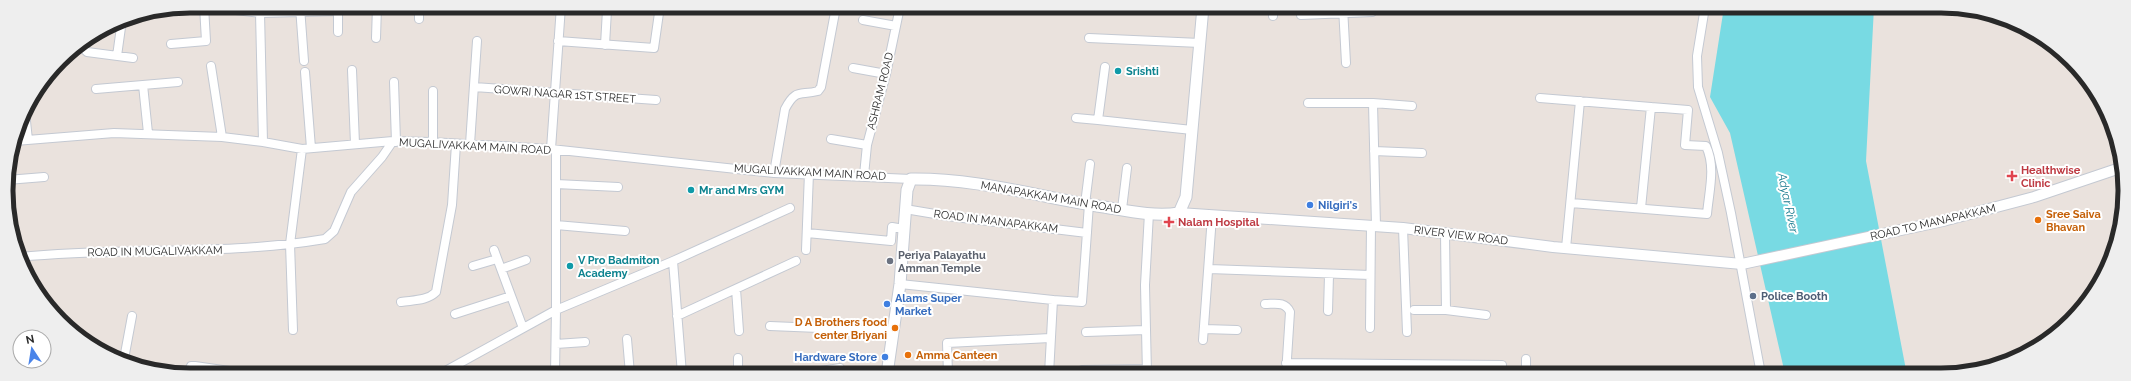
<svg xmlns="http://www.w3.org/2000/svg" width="2131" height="381" font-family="Raleway,sans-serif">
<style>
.green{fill:#bedc9e}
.water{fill:#78dae3}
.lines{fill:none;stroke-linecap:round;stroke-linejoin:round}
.minor-casing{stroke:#c4c9d2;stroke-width:10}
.tertiary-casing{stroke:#c4c9d2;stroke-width:12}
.secondary-casing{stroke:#c4c9d2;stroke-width:13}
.minor{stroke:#fff;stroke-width:8}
.tertiary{stroke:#fff;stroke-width:10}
.secondary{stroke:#fff;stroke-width:11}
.culture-dot{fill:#0f9aa8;stroke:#fff;stroke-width:1.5}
.health-dot{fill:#e0444e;stroke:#fff;stroke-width:1.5}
.shop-dot{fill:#3f7fe0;stroke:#fff;stroke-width:1.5}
.food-dot{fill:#e8710a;stroke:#fff;stroke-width:1.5}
.worship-dot{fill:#6b7280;stroke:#fff;stroke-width:1.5}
.service-dot{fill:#5c6f8a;stroke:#fff;stroke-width:1.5}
.labels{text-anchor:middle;stroke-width:4;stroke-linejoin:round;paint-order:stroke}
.culture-label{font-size:11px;font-weight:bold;fill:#0d838f;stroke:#fff;text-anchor:start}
.street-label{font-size:11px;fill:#292929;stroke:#fff}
.health-label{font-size:11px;font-weight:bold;fill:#be3a42;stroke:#fff;text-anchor:start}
.shop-label{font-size:11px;font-weight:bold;fill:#366cbe;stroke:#fff;text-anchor:start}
.food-label{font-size:11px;font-weight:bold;fill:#c56008;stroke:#fff;text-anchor:start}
.worship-label{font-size:11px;font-weight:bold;fill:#5b616d;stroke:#fff;text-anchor:start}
.service-label{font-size:11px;font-weight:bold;fill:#4e5e75;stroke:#fff;text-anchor:start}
.water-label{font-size:12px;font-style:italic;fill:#197a8e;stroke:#fff}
.rim{fill:none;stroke:#292929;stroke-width:5}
</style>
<rect width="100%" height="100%" fill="#eae2dd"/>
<!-- green -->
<path class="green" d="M1058,7H1198L1088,11Z"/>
<!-- water -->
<path class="water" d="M1724,7H1874L1866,161L1907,375L1785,374L1730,133L1710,97Z"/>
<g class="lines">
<defs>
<path id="minor" d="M203,6L260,13L263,142
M419,6V19
M300,7L304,61
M1273,7V16
M1343,7L1346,63
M1400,7V9
M1705,7L1697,56L1698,87L1718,153L1731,213L1761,374
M260,13L338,11
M1301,15L1372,12
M863,20L896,26
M338,32V7
M376,38L377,6
M1089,38L1200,43
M558,41L654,48L660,6
M84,44V49L87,52L133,58
M171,44L206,41L204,6
M605,45L607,10
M117,56L122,20
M211,66L222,137
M1105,67L1098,120L1192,130
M853,68L886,74
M352,70L355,144
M305,72L311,148
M394,82L396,142
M143,85L148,133
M474,87L656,100
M96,89L178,82
M433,91V142
M1540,98L1688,110L1685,145L1706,146C1716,167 1709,191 1707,214L1571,203
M1308,103H1373L1376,226
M1373,103L1412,106
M25,112L28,140
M1076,118L1098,120
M831,139L867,145
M15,141L114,133L222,137L263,142L302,149L393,141L430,142L551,149L774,173L911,179
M470,144L477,41
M551,149L561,6
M556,150V310L673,261L790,208
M1374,151L1422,153
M774,173L785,109C796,88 800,96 818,91L821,87L836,7
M864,175L867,145L886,74L900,7
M7,180L44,177
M556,184L618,187
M1085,204L1090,164
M1641,208L1651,107
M905,209L947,216L1087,233
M1122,209L1127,168
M556,225L625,231
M1403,228L1407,332
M807,233L891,241L892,227L904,229
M1445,233L1446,310
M1566,248L1580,101
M494,250L523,328
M806,250L809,173
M20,257C121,247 224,256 325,239L334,231L351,192L382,157L393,141
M673,261L682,374
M473,266L497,259
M501,269L526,260
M1209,269L1370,275
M900,284L1053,300
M736,289L739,331
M401,302C413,300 427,301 436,292L452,205L456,144
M1265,304C1275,304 1285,301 1290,312L1286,374
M1414,310H1446L1486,315
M1328,311L1329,275
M455,314L511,296
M677,316L796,261
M770,326L892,331
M1370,328L1371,225
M1204,329L1237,330
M293,330L290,244L302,149
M1086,332L1145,330
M627,339L630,374
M1203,340L1212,216
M556,344L585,342
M738,358V374
M124,359L132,316
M1526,359V374
M1286,363L1502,365
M1082,370L1146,369
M188,373L191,366H195L250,374
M440,374L556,310L555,374
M802,374L840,368
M948,374L947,343L1050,338
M1049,374L1053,300L1082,302L1089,204
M1147,374L1145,285L1149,213"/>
<path id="tertiary" d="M1179,213L1403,228L1553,247L1742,264L1943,221L2034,197L2120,168"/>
<path id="secondary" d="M887,374L900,284L907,190L911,179C976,178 1040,197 1104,207C1128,211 1155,217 1179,213L1186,197L1203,7"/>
</defs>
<!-- minor casing -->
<use href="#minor" class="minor-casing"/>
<!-- tertiary casing -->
<use href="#tertiary" class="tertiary-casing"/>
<!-- secondary casing -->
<use href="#secondary" class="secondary-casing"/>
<!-- minor -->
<use href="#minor" class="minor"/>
<!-- tertiary -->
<use href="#tertiary" class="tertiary"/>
<!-- secondary -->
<use href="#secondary" class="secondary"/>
</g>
<!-- markers -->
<g class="culture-dot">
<circle cx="1118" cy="71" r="4"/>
<circle cx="691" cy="190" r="4"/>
<circle cx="570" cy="266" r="4"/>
</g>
<g class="health-dot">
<path d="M2010 170h4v4h4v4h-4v4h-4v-4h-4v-4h4z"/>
<path d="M1167 216h4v4h4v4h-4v4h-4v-4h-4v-4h4z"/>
</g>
<g class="shop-dot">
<circle cx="1310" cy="205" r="4"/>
<circle cx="887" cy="304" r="4"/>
<circle cx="885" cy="357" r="4"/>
</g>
<g class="food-dot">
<circle cx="2038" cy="220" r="4"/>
<circle cx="895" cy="328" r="4"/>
<circle cx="908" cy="355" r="4"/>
</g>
<circle class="worship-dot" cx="890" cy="261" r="4"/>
<circle class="service-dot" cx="1753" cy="296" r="4"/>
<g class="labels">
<!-- culture labels -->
<g class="culture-label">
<text x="1126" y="75">Srishti</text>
<text x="699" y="194">Mr and Mrs GYM</text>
<text x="578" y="264">V Pro Badmiton<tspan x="578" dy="13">Academy</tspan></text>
</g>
<!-- street labels -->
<g class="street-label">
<text transform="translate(880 91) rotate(-76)" y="4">ASHRAM ROAD</text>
<text transform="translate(565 94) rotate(4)" y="4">GOWRI NAGAR 1ST STREET</text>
<text transform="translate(475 146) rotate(3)" y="4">MUGALIVAKKAM MAIN ROAD</text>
<text transform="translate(810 172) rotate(3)" y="4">MUGALIVAKKAM MAIN ROAD</text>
<text transform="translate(1051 197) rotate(10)" y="4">MANAPAKKAM MAIN ROAD</text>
<text transform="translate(996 221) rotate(7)" y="4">ROAD IN MANAPAKKAM</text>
<text transform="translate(1933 222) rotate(-13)" y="4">ROAD TO MANAPAKKAM</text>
<text transform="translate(1461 235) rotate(7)" y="4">RIVER VIEW ROAD</text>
<text transform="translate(155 251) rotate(-1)" y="4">ROAD IN MUGALIVAKKAM</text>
</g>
<!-- health labels -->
<g class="health-label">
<text x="2021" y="174">Healthwise<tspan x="2021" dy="13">Clinic</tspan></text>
<text x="1178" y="226">Nalam Hospital</text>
</g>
<!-- shop labels -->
<g class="shop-label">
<text x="1318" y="209">Nilgiri's</text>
<text x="895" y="302">Alams Super<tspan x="895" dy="13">Market</tspan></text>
<text x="877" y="361" text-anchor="end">Hardware Store</text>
</g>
<!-- food labels -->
<g class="food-label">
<text x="2046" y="218">Sree Saiva<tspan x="2046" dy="13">Bhavan</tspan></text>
<text x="887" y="326" text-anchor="end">D A Brothers food<tspan x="887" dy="13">center Briyani</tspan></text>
<text x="916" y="359">Amma Canteen</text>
</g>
<!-- worship labels -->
<g class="worship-label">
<text x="898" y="259">Periya Palayathu<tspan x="898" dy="13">Amman Temple</tspan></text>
</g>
<!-- service labels -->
<g class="service-label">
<text x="1761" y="300">Police Booth</text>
</g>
<!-- water labels -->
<g class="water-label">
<text transform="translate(1788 203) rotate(78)" y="4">Adyar River</text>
</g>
</g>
<!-- crop -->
<path d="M0 0H2131V381H0ZM190 13H1941A177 177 0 0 1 2118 190V191A177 177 0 0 1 1941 368H190A177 177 0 0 1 13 191V190A177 177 0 0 1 190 13Z" fill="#eee" fill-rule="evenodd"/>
<path class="rim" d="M190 13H1941A177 177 0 0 1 2118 190V191A177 177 0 0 1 1941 368H190A177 177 0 0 1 13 191V190A177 177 0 0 1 190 13Z"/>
<!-- north arrow -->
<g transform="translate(32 349) rotate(348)"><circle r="19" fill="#ffffff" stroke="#a9a9a9"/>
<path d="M0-3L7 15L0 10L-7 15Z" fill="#4a84e9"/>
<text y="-6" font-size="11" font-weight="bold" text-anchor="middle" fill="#292929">N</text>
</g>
</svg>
